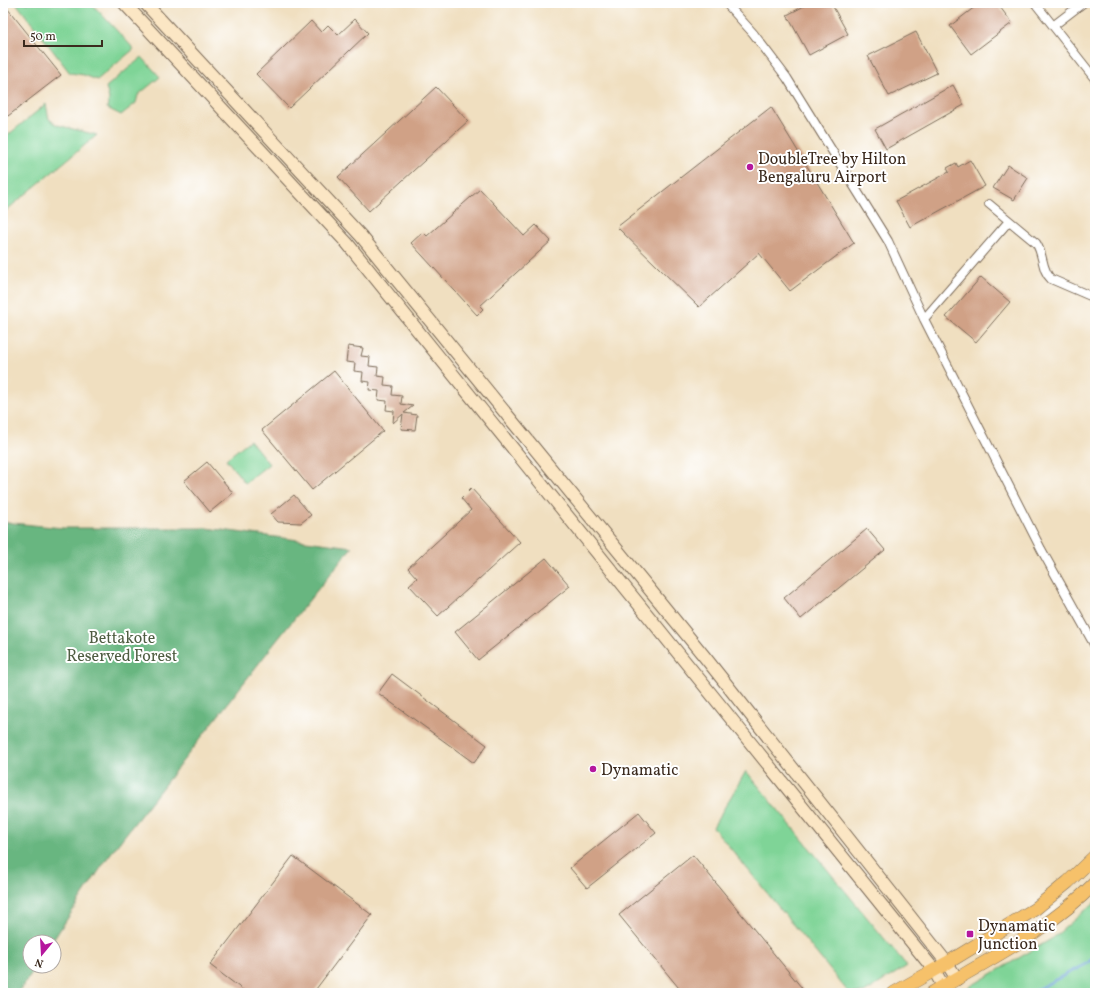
<svg xmlns="http://www.w3.org/2000/svg" width="1098" height="996" font-family="Vollkorn,serif">
<style>
.green{fill:#7fd497;stroke:#5d7f5a}
.forest{fill:#67b680;stroke:#51704f}
.lines{fill:none;stroke-linecap:round;stroke-linejoin:round}
.stream{stroke:#6ea0d9;stroke-width:3}
.building{fill:#d0a186}
.street-casing{stroke:#7a6957;stroke-width:10}
.secondary-casing{stroke:#7a6957;stroke-width:14}
.primary-casing{stroke:#7a6957;stroke-width:14}
.street{stroke:#fff;stroke-width:8}
.secondary{stroke:#fbe6c4;stroke-width:12}
.primary{stroke:#f6c16b;stroke-width:13}
.poi-dot{fill:#b5179e;stroke:#fff;stroke-width:1.5}
.labels{text-anchor:middle;stroke-width:4;stroke-linejoin:round;paint-order:stroke}
.poi-label{font-size:16px;fill:#3b2a1e;stroke:#fff;text-anchor:start}
.park-label{font-size:16px;fill:#4f5d42;stroke:#fff}
</style>
<rect width="100%" height="100%" fill="#fff"/>
<filter id="ink" filterUnits="userSpaceOnUse"><feTurbulence type="fractalNoise" baseFrequency=".025" numOctaves="2"/><feDisplacementMap in="SourceGraphic" scale="8" xChannelSelector="R" yChannelSelector="G"/><feConvolveMatrix kernelMatrix="1 2 1 2 8 2 1 2 1" color-interpolation-filters="sRGB"/></filter>
<filter id="wash" filterUnits="userSpaceOnUse"><feTurbulence type="fractalNoise" baseFrequency=".012" numOctaves="4" result="noise"/><feDisplacementMap in="SourceGraphic" scale="16" xChannelSelector="R" yChannelSelector="G"/><feGaussianBlur stdDeviation="0.9" result="paint"/><feColorMatrix in="noise" values="0 0 0 0 0 0 0 0 0 0 0 0 0 0 0 0 0 1.4 0 .05"/><feComposite in="paint" operator="in"/></filter>
<g filter="url(#wash)">
<rect width="100%" height="100%" fill="#f0dfc0"/>
<!-- green -->
<path class="green" d="M16,3H91L134,49L97,80L84,75L70,73Z
M142,57L160,77L138,95L136,103L121,115L107,108L109,99L106,87Z
M46,104L49,119L57,125L97,135L3,213V139Z
M250,440L269,464L245,483L226,459Z
M746,771L907,966L864,993H849L713,827Z
M1095,902V993H959L1053,938Z"/>
<!-- forest -->
<path class="forest" d="M3,522L63,528H206L352,547L274,644L108,857L52,942H30V966H36L19,992L22,993H3Z"/>
<g class="lines">
<!-- stream -->
<path class="stream" d="M1030,993L1088,963L1095,955"/>
</g>
<g id="blocks">
<!-- building -->
<path class="building" d="M3,3L61,75L8,116L3,110Z
M810,3H831L848,34L809,55L787,15Z
M980,3H997L1012,23L971,54L950,26Z
M355,19L368,33L289,108L256,74L311,21L321,32L328,25L338,35Z
M916,32L937,73L889,96L868,56Z
M953,85L964,105L886,149L875,129Z
M436,87L468,121L369,211L338,177Z
M771,107L854,243L790,291L759,253L699,307L617,227Z
M970,160L985,186L910,227L896,201L949,172L947,168L956,163L958,167Z
M1008,165L1028,178L1014,200L993,188Z
M480,189L524,236L536,225L551,241L480,306L483,309L477,315L411,243L423,232L427,236Z
M981,277L1010,302L976,342L946,317Z
M348,346L363,348L361,356L370,357L369,366L378,367L377,376L385,377L384,385L393,386L392,395L402,396L401,404L413,406L404,413L417,415L415,430L401,429L403,414L393,423L394,411L386,410L387,401L378,400L379,391L369,390L370,382L362,381L363,372L354,371L355,363L346,362Z
M334,371L383,431L312,490L262,430Z
M207,462L233,493L210,512L184,481Z
M471,488L520,542L438,616L409,585L417,578L408,568L471,510L461,498Z
M294,495L311,515L301,523L278,522L271,514Z
M867,529L885,550L801,619L784,598Z
M546,558L570,586L478,660L455,632Z
M392,674L487,745L474,763L378,693Z
M639,812L656,833L587,888L570,868Z
M693,855L806,993H683L619,915Z
M293,856L372,915L313,993H247L210,965Z"/>
</g>
</g>
<g filter="url(#ink)">
<use href="#blocks" fill-opacity="0" stroke="#7a6957" stroke-width="1"/>
<g class="lines">
<defs>
<path id="street" d="M726,3L753,33L787,78L888,241L924,319L1041,549L1095,646
M1035,3L1095,79
M1053,26L1083,3
M989,204L1036,243C1044,254 1041,270 1051,279L1095,298
M924,319L1009,221"/>
<path id="secondary" d="M124,3L347,243L934,970L943,986
M145,3L361,236L704,656L947,963L957,979"/>
<path id="primary" d="M894,993L947,963L1035,909L1068,882L1095,856
M932,993C988,960 1049,930 1095,883"/>
</defs>
<!-- street casing -->
<use href="#street" class="street-casing"/>
<!-- secondary casing -->
<use href="#secondary" class="secondary-casing"/>
<!-- primary casing -->
<use href="#primary" class="primary-casing"/>
<!-- street -->
<use href="#street" class="street"/>
<!-- secondary -->
<use href="#secondary" class="secondary"/>
<!-- primary -->
<use href="#primary" class="primary"/>
</g>
</g>
<!-- markers -->
<g class="poi-dot">
<circle cx="750" cy="167" r="4"/>
<circle cx="593" cy="769" r="4"/>
<rect x="966" y="930" width="8" height="8" rx="2"/>
</g>
<g class="labels">
<!-- poi labels -->
<g class="poi-label">
<text x="758" y="164">DoubleTree by Hilton<tspan x="758" dy="18">Bengaluru Airport</tspan></text>
<text x="601" y="775">Dynamatic</text>
<text x="978" y="931">Dynamatic<tspan x="978" dy="18">Junction</tspan></text>
</g>
<!-- park labels -->
<g class="park-label">
<text x="122" y="643">Bettakote<tspan x="122" dy="18">Reserved Forest</tspan></text>
</g>
</g>
<!-- margin -->
<rect width="1098" height="996" fill="none" stroke="#fff" stroke-width="16"/>
<!-- north arrow -->
<g transform="translate(42 954) rotate(198)"><circle r="19" fill="#ffffff" stroke="#b1aaa5"/>
<path d="M0-3L7 15L0 10L-7 15Z" fill="#b5179e"/>
<text y="-6" font-size="11" font-weight="bold" text-anchor="middle" fill="#3b2a1e">N</text>
</g>
<!-- scale -->
<path d="M24 40v6h78v-6" fill="none" stroke="#3b2a1e" stroke-width="2"/>
<text x="30" y="40" font-size="12" fill="#3b2a1e" stroke="#ffffff" stroke-width="3" paint-order="stroke">50 m</text>
</svg>
